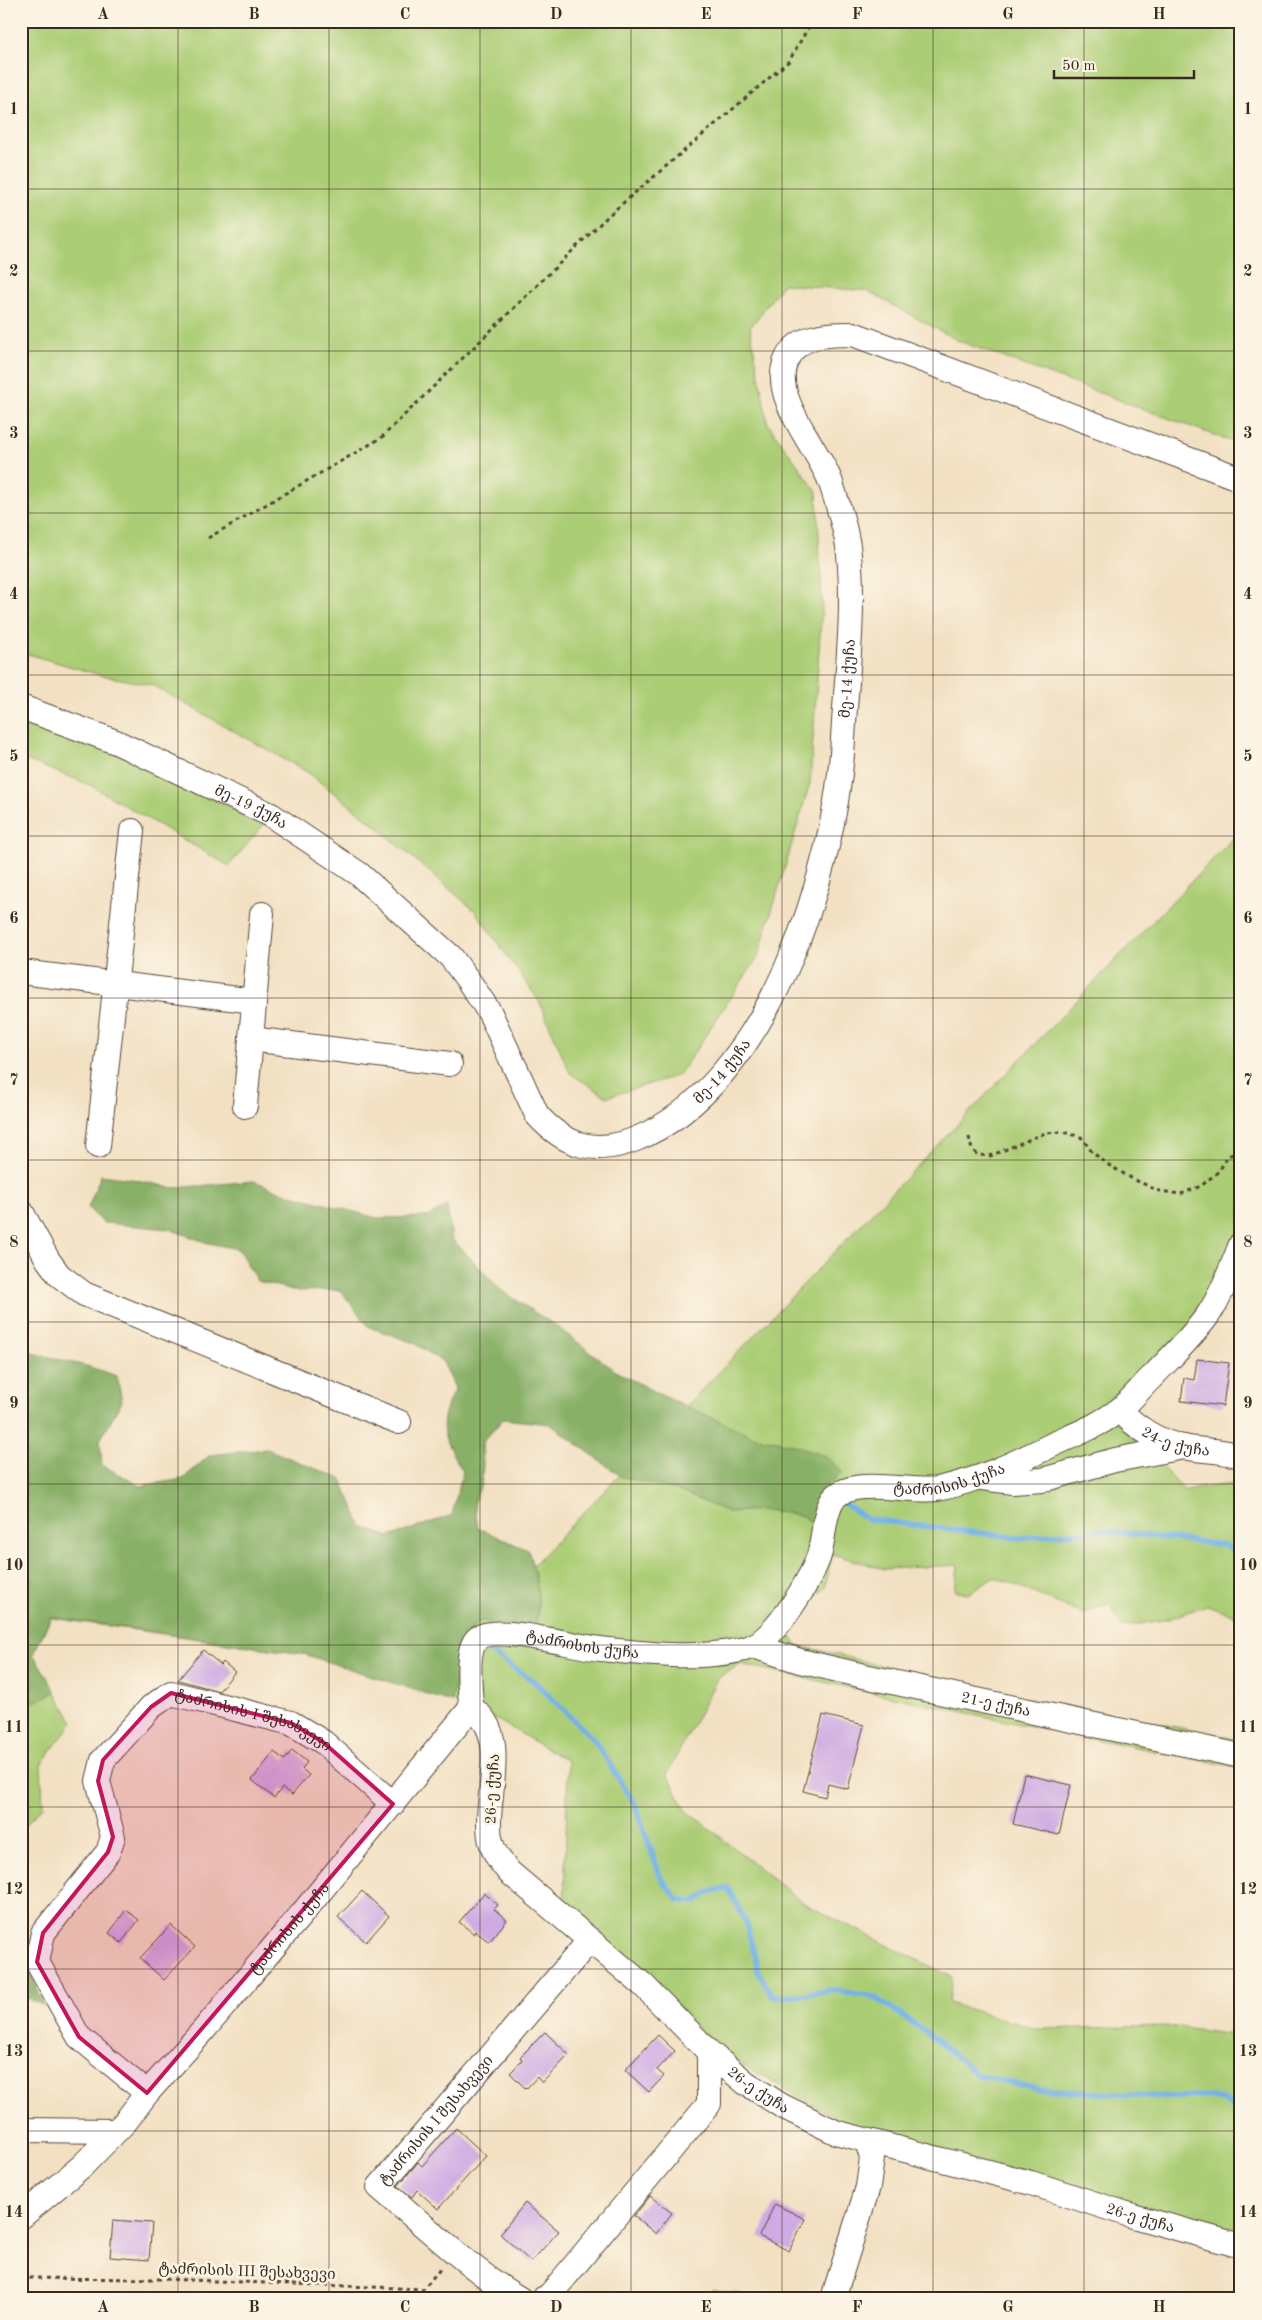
<svg xmlns="http://www.w3.org/2000/svg" width="1262" height="2320" font-family="'Old Standard TT','Noto Serif Georgian',serif">
<style>
.green{fill:#abcd75;stroke:#737c4a}
.forest{fill:#88b066;stroke:#626d42}
.lines{fill:none;stroke-linecap:round;stroke-linejoin:round}
.stream{stroke:#73b1e6;stroke-width:5.5}
.building{fill:#cfaae3}
.minor-casing{stroke:#564537;stroke-width:26}
.path{stroke:#564537;stroke-width:3;stroke-dasharray:4 4;stroke-linecap:butt}
.minor{stroke:#fff;stroke-width:24}
.marked{fill:#c2185b;fill-opacity:0.2;stroke:#c2185b;stroke-width:4;stroke-linejoin:round}
.grid{fill:none;stroke:#3b2a1e;stroke-width:1;stroke-opacity:0.55}
.labels{text-anchor:middle;stroke-width:5;stroke-linejoin:round;paint-order:stroke}
.street-label{font-size:15px;fill:#3b2a1e;stroke:#fcf5e5}
.neatline{fill:none;stroke:#3b2a1e;stroke-width:2}
.grid-label{font-size:16px;text-anchor:middle;font-weight:bold;fill:#3b2a1e}
</style>
<rect width="100%" height="100%" fill="#fcf5e5"/>
<filter id="ink" filterUnits="userSpaceOnUse"><feTurbulence type="fractalNoise" baseFrequency=".02" numOctaves="2"/><feDisplacementMap in="SourceGraphic" scale="10" xChannelSelector="R" yChannelSelector="G"/><feConvolveMatrix kernelMatrix="1 2 1 2 8 2 1 2 1" color-interpolation-filters="sRGB"/></filter>
<filter id="wash" filterUnits="userSpaceOnUse"><feTurbulence type="fractalNoise" baseFrequency=".0096" numOctaves="4" result="noise"/><feDisplacementMap in="SourceGraphic" scale="20" xChannelSelector="R" yChannelSelector="G"/><feGaussianBlur stdDeviation="1.12" result="paint"/><feColorMatrix in="noise" values="0 0 0 0 0 0 0 0 0 0 0 0 0 0 0 0 0 1.4 0 .05"/><feComposite in="paint" operator="in"/></filter>
<g filter="url(#wash)">
<rect width="100%" height="100%" fill="#f2e0c2"/>
<!-- green -->
<path class="green" d="M21,21H1241V445L959,341L867,291L783,284L750,328L768,424L817,492L822,605L810,783L758,957L679,1075L607,1097L570,1073L539,1001L475,911L369,820L307,772L152,685L100,675L21,652Z
M21,718L120,753L264,824L229,866L90,785L21,758Z
M1241,830V1267L1115,1419L1184,1490L1241,1483V1617L1207,1605L1168,1619L1123,1627L1109,1604L1082,1614L1006,1581L993,1578L968,1594L955,1590L958,1565L884,1569L832,1554L825,1588L795,1614L788,1631L797,1645L1002,1695L1113,1714L1241,1740V1768L1015,1723L740,1664L717,1679L667,1774L686,1810L805,1904L952,1977L949,2003L1036,2029L1168,2026L1241,2036V2237L1080,2199L840,2120L726,2055L564,1903L568,1761L499,1721L436,1695L304,1654L51,1618L33,1654L73,1722L41,1764L43,1806L21,1830V1662L43,1609L462,1639Z
M713,2289L765,2299H710Z"/>
<!-- forest -->
<path class="forest" d="M101,1175L132,1179L173,1188L254,1181L284,1193L377,1218L427,1217L447,1206L452,1239L502,1291L556,1326L617,1372L661,1395L753,1436L795,1445L827,1457L843,1473L827,1485L814,1526L803,1516L767,1510L728,1512L676,1490L622,1477L550,1424L503,1419L482,1443L483,1465L481,1485L474,1502L478,1528L528,1550C537,1577 542,1601 535,1628L481,1621L469,1629L451,1702L304,1654L51,1617L33,1654L56,1692L21,1708V1350L90,1367L117,1376L122,1401L100,1440L102,1465L140,1486L183,1479L210,1455L267,1449L341,1479L362,1527L389,1537L452,1515L463,1471C441,1436 436,1427 455,1388L443,1362L414,1343L369,1327L340,1290L297,1291L257,1281L238,1249L208,1243L169,1229L104,1223L88,1208Z
M21,1949L44,2006L21,1995Z"/>
<g class="lines">
<!-- stream -->
<path class="stream" d="M843,1503L867,1519L1019,1538L1101,1530L1224,1545L1241,1552
M485,1648L536,1683L595,1741L635,1804L660,1876L678,1900L694,1902L711,1891L728,1888L746,1922L759,1973L772,1996H792L833,1990L875,1997L925,2031L978,2075L1038,2089L1149,2096L1208,2097L1225,2101L1241,2111"/>
</g>
<g id="blocks">
<!-- building -->
<path class="building" d="M1197,1359L1229,1363L1223,1406L1181,1401L1184,1378L1194,1380Z
M203,1650L221,1665L223,1662L235,1672L219,1691L178,1680Z
M823,1715L864,1725L848,1789L828,1784L825,1797L803,1791Z
M292,1750L307,1762L302,1769L309,1775L292,1795L282,1788L274,1798L252,1780L274,1752L285,1760Z
M1024,1774L1071,1785L1059,1835L1013,1824Z
M362,1891L389,1916L366,1942L338,1917Z
M484,1893L498,1905L494,1909L507,1920L489,1942L475,1931L474,1934L459,1922Z
M126,1910L139,1920L121,1943L109,1933Z
M171,1925L195,1947L164,1980L140,1958Z
M545,2032L569,2055L542,2083L537,2077L526,2089L510,2073L522,2061L520,2057Z
M658,2035L675,2051L657,2070L664,2076L649,2092L625,2070Z
M456,2128L486,2156L438,2209L417,2190L412,2197L398,2186L418,2162L422,2166Z
M650,2196L672,2213L656,2234L634,2216Z
M525,2203L559,2231L531,2262L500,2234Z
M775,2204L805,2219L789,2251L759,2236Z
M113,2220L152,2223L149,2260L110,2257Z"/>
</g>
</g>
<g filter="url(#ink)">
<use href="#blocks" fill-opacity="0" stroke="#564537" stroke-width="1"/>
<g class="lines">
<defs>
<g id="minor">
<path id="s1" d="M21,707L116,742L271,815L359,874L451,957L468,980L490,1013L537,1115C566,1147 596,1155 636,1139C768,1086 836,870 843,739C846,682 855,612 849,555C847,531 838,506 831,483C819,449 772,400 785,363C795,334 828,334 853,334L1241,479"/>
<path d="M21,972L254,1001"/>
<path d="M251,1039L450,1064"/>
<path d="M245,1106L262,914"/>
<path d="M98,1146L132,831"/>
<path d="M21,1211L48,1260L59,1275L84,1294L399,1422"/>
<path id="s2" d="M1120,1410C1136,1428 1159,1442 1183,1447C1202,1451 1221,1450 1241,1456"/>
<path d="M982,1478L1013,1482L1042,1480L1115,1460L1184,1447"/>
<path id="s3" d="M753,1646L800,1661L864,1676L1241,1756"/>
<path id="s4" d="M471,1708C514,1735 481,1802 491,1842C494,1854 501,1863 509,1872L643,1985L709,2052L746,2083L782,2106L835,2132L1031,2183L1133,2216L1241,2246"/>
<path id="s5" d="M147,2093L79,2037L37,1962L43,1933L108,1852L113,1837L98,1781L103,1760L151,1707L171,1693L291,1723L323,1742L393,1804"/>
<path d="M21,2130L116,2131"/>
<path id="s6" d="M21,2217L82,2166L126,2121L147,2093L202,2032L305,1910L471,1708C471,1692 464,1649 478,1638C496,1624 576,1647 601,1649C647,1654 707,1661 751,1647C775,1639 814,1576 820,1552C824,1537 824,1508 835,1497C855,1477 911,1493 937,1489C978,1481 1017,1462 1054,1444C1076,1434 1100,1425 1119,1410C1131,1401 1141,1387 1152,1377C1171,1357 1192,1337 1208,1315C1222,1294 1232,1267 1241,1244"/>
<path d="M835,2292L868,2187L872,2158L867,2141"/>
<path id="s7" d="M520,2299C469,2269 424,2225 379,2187L590,1940"/>
<path d="M543,2299L549,2296L709,2104V2052"/>
</g>
</defs>
<!-- minor casing -->
<use href="#minor" class="minor-casing"/>
<!-- path -->
<path class="path" d="M208,538L381,438L609,215L789,61L812,21
M969,1137L972,1150L978,1155L990,1156L1045,1133L1063,1132L1081,1137L1092,1152L1107,1164L1133,1179L1159,1191L1181,1194L1201,1186L1219,1171L1228,1156L1241,1151
M21,2278L164,2279L423,2289L441,2268"/>
<!-- minor -->
<use href="#minor" class="minor"/>
</g>
</g>
<!-- marked area -->
<path class="marked" d="M171,1693L291,1723L323,1742L393,1804L147,2093L79,2037L37,1962L43,1933L108,1852L113,1837L98,1781L103,1760L151,1707Z"/>
<!-- grid -->
<path class="grid" d="M178,21V2299M329,21V2299M480,21V2299M631,21V2299M782,21V2299M933,21V2299M1084,21V2299M21,189H1241M21,351H1241M21,513H1241M21,675H1241M21,836H1241M21,998H1241M21,1160H1241M21,1322H1241M21,1484H1241M21,1645H1241M21,1807H1241M21,1969H1241M21,2131H1241"/>
<g class="labels">
<!-- street labels -->
<g class="street-label">
<text dy="5" stroke="none"><textPath href="#s1" startOffset="1324">მე-14 ქუჩა</textPath></text>
<text dy="5" stroke="none"><textPath href="#s1" startOffset="251">მე-19 ქუჩა</textPath></text>
<text dy="5" stroke="none"><textPath href="#s1" startOffset="904">მე-14 ქუჩა</textPath></text>
<text dy="5" stroke="none"><textPath href="#s2" startOffset="66">24-ე ქუჩა</textPath></text>
<text dy="5" stroke="none"><textPath href="#s6" startOffset="1324">ტაძრისის ქუჩა</textPath></text>
<text dy="5" stroke="none"><textPath href="#s6" startOffset="859">ტაძრისის ქუჩა</textPath></text>
<text dy="5" stroke="none"><textPath href="#s3" startOffset="250">21-ე ქუჩა</textPath></text>
<text dy="5" stroke="none"><textPath href="#s5" startOffset="586">ტაძრისის I შესახვევი</textPath></text>
<text transform="translate(492 1789) rotate(-87)" y="5">26-ე ქუჩა</text>
<text dy="5" stroke="none"><textPath href="#s6" startOffset="395">ტაძრისის ქუჩა</textPath></text>
<text dy="5" stroke="none"><textPath href="#s4" startOffset="509">26-ე ქუჩა</textPath></text>
<text dy="5" stroke="none"><textPath href="#s7" startOffset="268">ტაძრისის I შესახვევი</textPath></text>
<text dy="5" stroke="none"><textPath href="#s4" startOffset="914">26-ე ქუჩა</textPath></text>
<text transform="translate(247 2271) rotate(2)" y="5">ტაძრისის III შესახვევი</text>
</g>
</g>
<!-- margin -->
<rect width="1262" height="2320" fill="none" stroke="#fcf5e5" stroke-width="55"/>
<!-- scale -->
<path d="M1054 70v8h140v-8" fill="none" stroke="#3b2a1e" stroke-width="2.5"/>
<text x="1062" y="70" font-size="15" fill="#3b2a1e" stroke="#fcf5e5" stroke-width="4" paint-order="stroke">50 m</text>
<rect x="28" y="28" width="1206" height="2264" class="neatline"/>
<g class="grid-label">
<text x="103" y="19">A</text>
<text x="254" y="19">B</text>
<text x="405" y="19">C</text>
<text x="556" y="19">D</text>
<text x="706" y="19">E</text>
<text x="857" y="19">F</text>
<text x="1008" y="19">G</text>
<text x="1159" y="19">H</text>
<text x="14" y="114">1</text>
<text x="1248" y="114">1</text>
<text x="14" y="276">2</text>
<text x="1248" y="276">2</text>
<text x="14" y="438">3</text>
<text x="1248" y="438">3</text>
<text x="14" y="599">4</text>
<text x="1248" y="599">4</text>
<text x="14" y="761">5</text>
<text x="1248" y="761">5</text>
<text x="14" y="923">6</text>
<text x="1248" y="923">6</text>
<text x="14" y="1085">7</text>
<text x="1248" y="1085">7</text>
<text x="14" y="1247">8</text>
<text x="1248" y="1247">8</text>
<text x="14" y="1408">9</text>
<text x="1248" y="1408">9</text>
<text x="14" y="1570">10</text>
<text x="1248" y="1570">10</text>
<text x="14" y="1732">11</text>
<text x="1248" y="1732">11</text>
<text x="14" y="1894">12</text>
<text x="1248" y="1894">12</text>
<text x="14" y="2056">13</text>
<text x="1248" y="2056">13</text>
<text x="14" y="2217">14</text>
<text x="1248" y="2217">14</text>
<text x="103" y="2312">A</text>
<text x="254" y="2312">B</text>
<text x="405" y="2312">C</text>
<text x="556" y="2312">D</text>
<text x="706" y="2312">E</text>
<text x="857" y="2312">F</text>
<text x="1008" y="2312">G</text>
<text x="1159" y="2312">H</text>
</g>
</svg>
